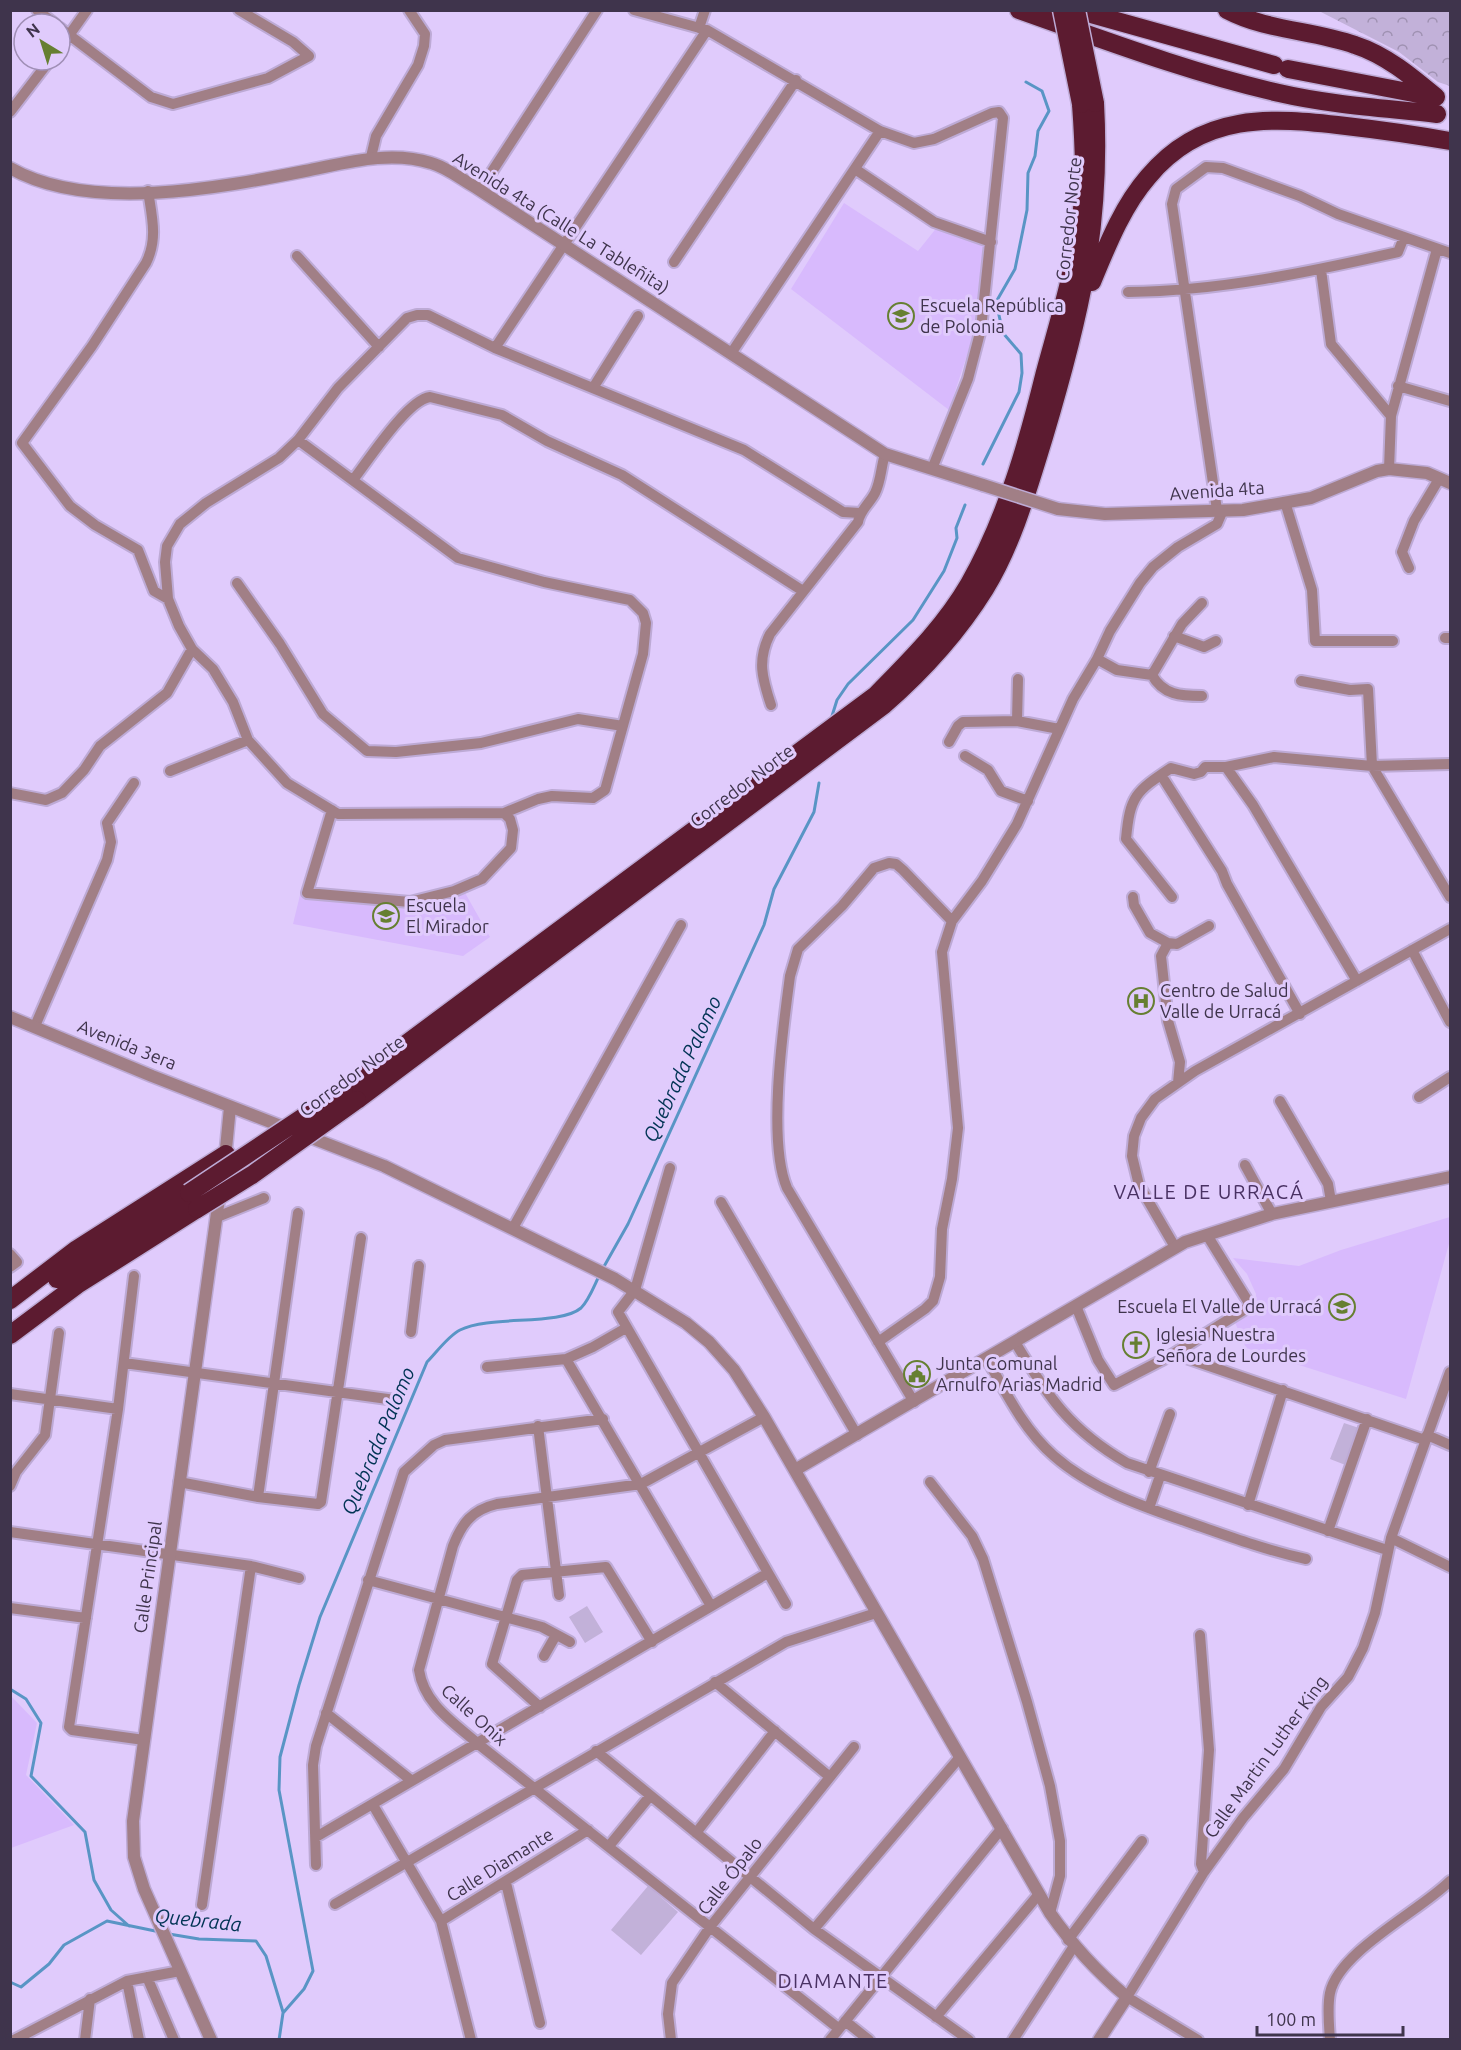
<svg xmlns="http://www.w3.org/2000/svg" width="1461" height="2050" font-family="Ubuntu,sans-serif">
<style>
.built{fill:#d8bafd}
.green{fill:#c2b1d9}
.forest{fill:url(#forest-crowns)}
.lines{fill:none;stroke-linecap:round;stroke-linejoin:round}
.stream{stroke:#5995c5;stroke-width:3}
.minor-casing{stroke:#bdaad5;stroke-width:14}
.tertiary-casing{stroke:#bdaad5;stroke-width:15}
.motorway-casing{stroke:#bdaad5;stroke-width:21}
.minor{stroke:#a17f86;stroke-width:10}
.tertiary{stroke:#a17f86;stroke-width:12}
.motorway{stroke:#5c1b30;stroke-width:18}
.tertiary-bridge-casing{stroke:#bdaad5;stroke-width:15;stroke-linecap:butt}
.motorway-bridge-casing{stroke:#bdaad5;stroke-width:21;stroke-linecap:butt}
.tertiary-bridge{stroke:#a17f86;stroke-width:12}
.motorway-bridge{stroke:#5c1b30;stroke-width:18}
.labels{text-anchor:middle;stroke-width:6;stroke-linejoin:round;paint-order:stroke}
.street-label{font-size:18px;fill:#3f344c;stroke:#e0cbfc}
.poi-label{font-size:18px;fill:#3f344c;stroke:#e0cbfc;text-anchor:start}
.water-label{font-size:20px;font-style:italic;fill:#013354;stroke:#e0cbfc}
.neighbourhood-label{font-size:20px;letter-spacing:1.5px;fill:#493163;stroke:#e0cbfc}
</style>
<defs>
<pattern id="forest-crowns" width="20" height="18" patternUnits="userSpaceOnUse" patternTransform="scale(1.5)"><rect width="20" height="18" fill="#c2b1d9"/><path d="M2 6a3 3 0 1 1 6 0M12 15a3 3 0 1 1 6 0" fill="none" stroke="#9f91b2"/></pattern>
</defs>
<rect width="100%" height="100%" fill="#e0cbfc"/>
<!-- built -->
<path class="built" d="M844,203L918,251L938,226L987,246L971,343L949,410L791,289Z
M464,891L490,937L463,956L293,924L300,895L407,908Z
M1450,1217V1240L1406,1399L1246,1348L1234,1320L1249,1310L1255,1303L1256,1294L1247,1274L1233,1258L1299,1266L1341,1250Z
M11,1696L37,1723L26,1775L74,1825L11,1848Z"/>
<!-- green -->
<path class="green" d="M1344,1423L1362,1429L1348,1466L1330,1459Z
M587,1606L603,1632L585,1643L569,1617Z
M648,1886L678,1912L641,1955L611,1930Z"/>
<!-- forest -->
<path class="forest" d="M1319,11H1450V86L1438,82L1399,52Z"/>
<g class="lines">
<!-- stream -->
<path class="stream" d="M983,464L1019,392L1022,373L1021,354L1003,333L996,302L1015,269L1027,210L1028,173L1035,156L1038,131L1049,111L1042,91L1026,82
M832,716L837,700L848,684L913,620L944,571L957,538L956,528L965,505
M602,1270L628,1224L764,925L774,889L814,812L819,783
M10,1689L26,1699L41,1723L31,1776L85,1832L94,1880L111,1910L129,1926
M169,1934L199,1939L256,1941L266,1956L283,2012
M10,1982L21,1987L49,1964L64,1945L107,1921L160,1932
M279,2040L283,2013L304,1989L313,1971L279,1790L280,1757L299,1685L320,1617L427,1362C436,1353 448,1336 460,1330C490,1315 560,1326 581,1308C589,1300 594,1286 599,1276"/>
<defs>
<path id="minor" d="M37,10L55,24
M634,10L707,30L880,131L914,143L934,139L992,113L999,112L1003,118L981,329L968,379L932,469
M60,28L151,97L173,104L268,78L309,56L293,42L239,10
M699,28L705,10
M60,48L87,10
M10,112L50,60
M371,157L376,136L418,65L424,46L425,34L409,10
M855,169L934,222L991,242
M480,190L597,10
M148,191C152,217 158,239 146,263L92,346L22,443L70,506L95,525L138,550L154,591L168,599
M297,256L379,347
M674,262L796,80
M1321,270L1331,344L1391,416
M1128,292C1220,291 1309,272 1398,252L1404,237
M495,348L707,30
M732,352L880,131
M1398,386L1450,401
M593,388L638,316
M298,440L458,558L544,582L630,600L643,613L646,623L643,654L605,790L593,798L552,796L538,799L504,813L338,814L287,783L248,740L233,702L213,669L192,649L179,626L168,599L165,562L167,546L180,524L206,503L279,458L298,440L338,388L407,318L417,315H428L495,348L744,450L843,512L860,513
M1389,469L1391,416L1437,249
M353,480C368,461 407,400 430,397L502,415L547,441L622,475L803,591
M1285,502L1312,590L1315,641H1393
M1217,510L1172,204L1176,189L1206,167L1223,168L1300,196L1338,214L1450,253
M1409,568L1402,552L1414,521L1439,479
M237,583L280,644L323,714L367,751L396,752L481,743L578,719L623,726
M1174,636L1204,647L1216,641
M1445,638H1450
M1097,659L1117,670L1152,675L1182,624L1202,603
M1152,675C1163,695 1181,696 1202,696
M1301,681L1350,690L1368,689L1372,766L1450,897
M771,705C762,678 757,660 770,634L858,522C860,510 870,503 875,493C881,481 881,467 885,454
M1017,721L1018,679
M949,742L958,726L963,722L1017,721L1059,729
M965,756L988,770L1001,791L1028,801
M1226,767L1253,805L1357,981
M170,771L248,740
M1161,775L1222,871L1227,884L1300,1014
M10,793L46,800L62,793L84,770L100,746L167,693L192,649
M332,810L307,893L410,902L454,891L482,879L511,848L513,830L510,819L504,813
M1133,897L1134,905L1150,933L1168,943
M1172,897L1126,839C1130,796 1135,792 1171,768L1194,774L1201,772L1205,767H1226L1274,757L1372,766L1450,764
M1412,950L1450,1022
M35,1026L107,860L111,842L107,823L134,783
M1178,1083L1180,1062L1168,1021L1161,956L1168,943L1177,944L1209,926
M1419,1097L1450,1077
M1280,1101L1328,1184L1331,1201
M1245,1165L1272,1214
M670,1168L635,1290L618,1312L786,1604
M721,1202L857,1435
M217,1217L264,1198
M513,1228L681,925
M1175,1247L1139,1185L1132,1156L1134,1136L1141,1118L1155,1099L1195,1071L1450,929
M10,1254L17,1262L10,1267
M134,1276L118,1409L69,1727L72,1730L144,1740
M1076,1306L1098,1360L1114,1385L1170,1356L1247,1308L1249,1303L1207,1235
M411,1332L419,1266
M878,1342L925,1309L933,1301L940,1277L942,1229L952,1179L958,1128L942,952L952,921L982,881L1017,824L1073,699L1097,659L1110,631L1140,583L1153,567L1178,547L1217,524L1223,510
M1015,1342C1048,1397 1070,1430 1127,1463L1387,1550
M1170,1356H1180L1425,1440
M566,1359L711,1606
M987,1359C1006,1393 1024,1430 1054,1456C1095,1492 1151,1509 1202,1527C1236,1539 1270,1551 1306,1559
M124,1363L395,1400
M487,1367L566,1359L593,1347L626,1328
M10,1394L118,1409
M914,1402L787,1188C767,1141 783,1028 790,976L798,949L842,906L874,868L889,863L896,864L903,870L952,921
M764,1417L641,1484L497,1504C472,1510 462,1523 453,1546L419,1670C424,1704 453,1722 477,1743L838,2028
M538,1426L559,1595
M1427,1435L1450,1445
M1149,1472L1170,1414
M179,1482L258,1497L318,1504L321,1502L361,1238
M930,1482L972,1536L983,1559L1027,1702L1050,1786L1060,1841V1876L1050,1913
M10,1486L16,1472L45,1435L59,1333
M258,1497L298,1213
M1248,1505L1283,1390
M1149,1508L1160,1476
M1328,1531L1367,1419
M10,1532L251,1566L299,1578
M1391,1538L1450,1567
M368,1580L542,1627L570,1642
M10,1608L86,1618
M1200,1635L1209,1750L1201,1864L1204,1872
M544,1656L556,1635
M715,1682L830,1777
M540,1707L492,1664L517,1580L522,1575L606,1567L652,1642
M326,1713L412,1781
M596,1751L814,1929L969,2040
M373,1805L441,1921
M696,1833L775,1731
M316,1837L768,1573
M609,1846L650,1796
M316,1865L313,1765L316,1746L404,1472L434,1445L445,1440L603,1419
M506,1883L540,2023
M335,1904L786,1642L876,1613
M202,1905L251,1566
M814,1929L960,1757
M1068,1940L1142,1841
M147,1977L174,2040
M127,1981L139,2040
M936,2017L1039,1894
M845,2021L869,2040
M14,2040L127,1981L180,1971
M85,2040L90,1999
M471,2040L441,1921L588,1830
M671,2040L668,2014L672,1983L710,1927L854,1747
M830,2040L1002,1828
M1013,2040L1074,1946
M1198,2040L1127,1997L1204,1872L1243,1818L1284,1769L1321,1707L1348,1677L1363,1648L1375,1613L1391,1538L1450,1372
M1330,2040C1329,2025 1327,2007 1330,1993C1339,1951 1420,1911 1450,1881"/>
<path id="tertiary" d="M10,168C89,213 219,188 305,171C346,163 389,150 431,163C446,167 461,179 475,187L885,454L983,485
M1058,509L1105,514L1243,510L1311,498L1377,471L1389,469L1427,473L1450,483
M10,1017L152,1076L384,1166L615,1279L686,1323L709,1342L734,1370L764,1417L1050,1913C1073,1946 1097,1972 1127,1997L1099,2040
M225,1159L230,1107
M795,1470L1185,1242L1272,1214L1450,1177
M211,2040L144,1889L134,1857L133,1821L220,1191"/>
<path id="motorway" d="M1019,10C1104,40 1191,73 1279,93C1331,105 1384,108 1437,114
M1077,10L1274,65
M1227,10C1267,31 1313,30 1355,45C1386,55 1412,77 1436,97
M1288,69L1434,97
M1092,282C1107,246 1122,207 1148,177C1202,112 1271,117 1346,126C1381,130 1416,135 1450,141
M344,1090L876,695C910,660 944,627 969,584C1006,519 1027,445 1045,372C1058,324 1073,276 1080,226C1086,186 1084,145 1081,104
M357,1100L884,705C923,671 957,634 985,589C1013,543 1028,489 1044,437C1079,320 1102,227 1095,103
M57,1279L189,1193
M10,1300L77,1249L226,1154
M10,1335L77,1285L197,1209"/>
</defs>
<!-- minor casing -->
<use href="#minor" class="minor-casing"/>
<!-- tertiary casing -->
<use href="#tertiary" class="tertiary-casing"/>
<!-- motorway casing -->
<use href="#motorway" class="motorway-casing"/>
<!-- minor -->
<use href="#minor" class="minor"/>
<!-- tertiary -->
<use href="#tertiary" class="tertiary"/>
<!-- motorway -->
<use href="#motorway" class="motorway"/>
<defs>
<path id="tertiary-bridge" d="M983,485L1058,509"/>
<path id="motorway-bridge" d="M1062,10L1081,104
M1076,10L1095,103
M189,1193L344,1090
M197,1209L252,1175L357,1100"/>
</defs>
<!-- tertiary-bridge casing -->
<use href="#tertiary-bridge" class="tertiary-bridge-casing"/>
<!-- motorway-bridge casing -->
<use href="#motorway-bridge" class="motorway-bridge-casing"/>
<!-- tertiary-bridge -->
<use href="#tertiary-bridge" class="tertiary-bridge"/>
<!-- motorway-bridge -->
<use href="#motorway-bridge" class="motorway-bridge"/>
</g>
<!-- icons -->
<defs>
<symbol id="school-ring" viewBox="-11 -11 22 22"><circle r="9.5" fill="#e0cbfc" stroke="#667f31" stroke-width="1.5"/><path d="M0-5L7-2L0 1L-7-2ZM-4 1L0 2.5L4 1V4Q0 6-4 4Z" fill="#667f31"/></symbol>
<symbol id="hospital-ring" viewBox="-11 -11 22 22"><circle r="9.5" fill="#e0cbfc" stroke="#667f31" stroke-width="1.5"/><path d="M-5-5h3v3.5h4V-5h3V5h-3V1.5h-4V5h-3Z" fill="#667f31"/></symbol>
<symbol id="church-ring" viewBox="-11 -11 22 22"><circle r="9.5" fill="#e0cbfc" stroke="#667f31" stroke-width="1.5"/><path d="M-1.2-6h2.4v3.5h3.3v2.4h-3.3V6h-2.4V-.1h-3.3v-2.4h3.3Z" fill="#667f31"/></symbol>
<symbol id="civic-ring" viewBox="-11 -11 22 22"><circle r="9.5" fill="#e0cbfc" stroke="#667f31" stroke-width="1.5"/><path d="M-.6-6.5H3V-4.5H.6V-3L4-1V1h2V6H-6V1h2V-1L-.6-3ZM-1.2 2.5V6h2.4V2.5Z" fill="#667f31"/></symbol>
</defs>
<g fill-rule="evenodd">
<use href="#school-ring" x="886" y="301" width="30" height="30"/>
<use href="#school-ring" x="371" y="901" width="30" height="30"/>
<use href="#hospital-ring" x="1126" y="986" width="30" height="30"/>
<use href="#school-ring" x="1327" y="1292" width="30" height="30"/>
<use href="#church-ring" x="1121" y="1330" width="30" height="30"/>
<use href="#civic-ring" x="902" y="1359" width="30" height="30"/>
</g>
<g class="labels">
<!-- street labels -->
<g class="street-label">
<text transform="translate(1069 219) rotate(-84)" y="6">Corredor Norte</text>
<text transform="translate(561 223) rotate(32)" y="6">Avenida 4ta (Calle La Tableñita)</text>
<text transform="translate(1217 491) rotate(-4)" y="6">Avenida 4ta</text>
<text transform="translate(742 786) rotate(-37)" y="6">Corredor Norte</text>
<text transform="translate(127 1045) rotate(22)" y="6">Avenida 3era</text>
<text transform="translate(352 1076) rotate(-36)" y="6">Corredor Norte</text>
<text transform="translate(148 1577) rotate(-82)" y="6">Calle Principal</text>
<text transform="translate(474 1715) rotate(42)" y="6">Calle Onix</text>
<text transform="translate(1266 1757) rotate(-54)" y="6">Calle Martin Luther King</text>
<text transform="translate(500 1865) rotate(-32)" y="6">Calle Diamante</text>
<text transform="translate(730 1876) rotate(-52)" y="6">Calle Ópalo</text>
</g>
<!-- poi labels -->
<g class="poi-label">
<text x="920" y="312">Escuela República<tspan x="920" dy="21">de Polonia</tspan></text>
<text x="406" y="912">Escuela<tspan x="406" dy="21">El Mirador</tspan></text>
<text x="1160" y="997">Centro de Salud<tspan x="1160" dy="21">Valle de Urracá</tspan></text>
<text x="1322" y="1313" text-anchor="end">Escuela El Valle de Urracá</text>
<text x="1156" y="1341">Iglesia Nuestra<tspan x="1156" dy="21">Señora de Lourdes</tspan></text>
<text x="936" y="1370">Junta Comunal<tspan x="936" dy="21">Arnulfo Arias Madrid</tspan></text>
</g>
<!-- water labels -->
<g class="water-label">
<text transform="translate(682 1069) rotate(-65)" y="7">Quebrada Palomo</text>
<text transform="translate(378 1441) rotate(-67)" y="7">Quebrada Palomo</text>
<text transform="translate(198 1920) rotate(6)" y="7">Quebrada</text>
</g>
<!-- neighbourhood labels -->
<g class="neighbourhood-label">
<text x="1209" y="1199">VALLE DE URRACÁ</text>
<text x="833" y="1988">DIAMANTE</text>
</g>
</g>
<!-- border -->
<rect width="1461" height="2050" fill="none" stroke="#3f344c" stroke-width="24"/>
<!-- north arrow -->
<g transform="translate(42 42) rotate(322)"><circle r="28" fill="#e0cbfc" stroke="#a08fb6" stroke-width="1.5"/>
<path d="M0-4.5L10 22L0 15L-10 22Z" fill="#667f31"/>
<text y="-9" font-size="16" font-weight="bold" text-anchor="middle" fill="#3f344c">N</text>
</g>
<!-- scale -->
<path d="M1257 2026v9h146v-9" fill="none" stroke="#3f344c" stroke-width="3"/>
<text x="1266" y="2026" font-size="18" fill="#3f344c" stroke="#e0cbfc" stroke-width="4.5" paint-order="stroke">100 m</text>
</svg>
